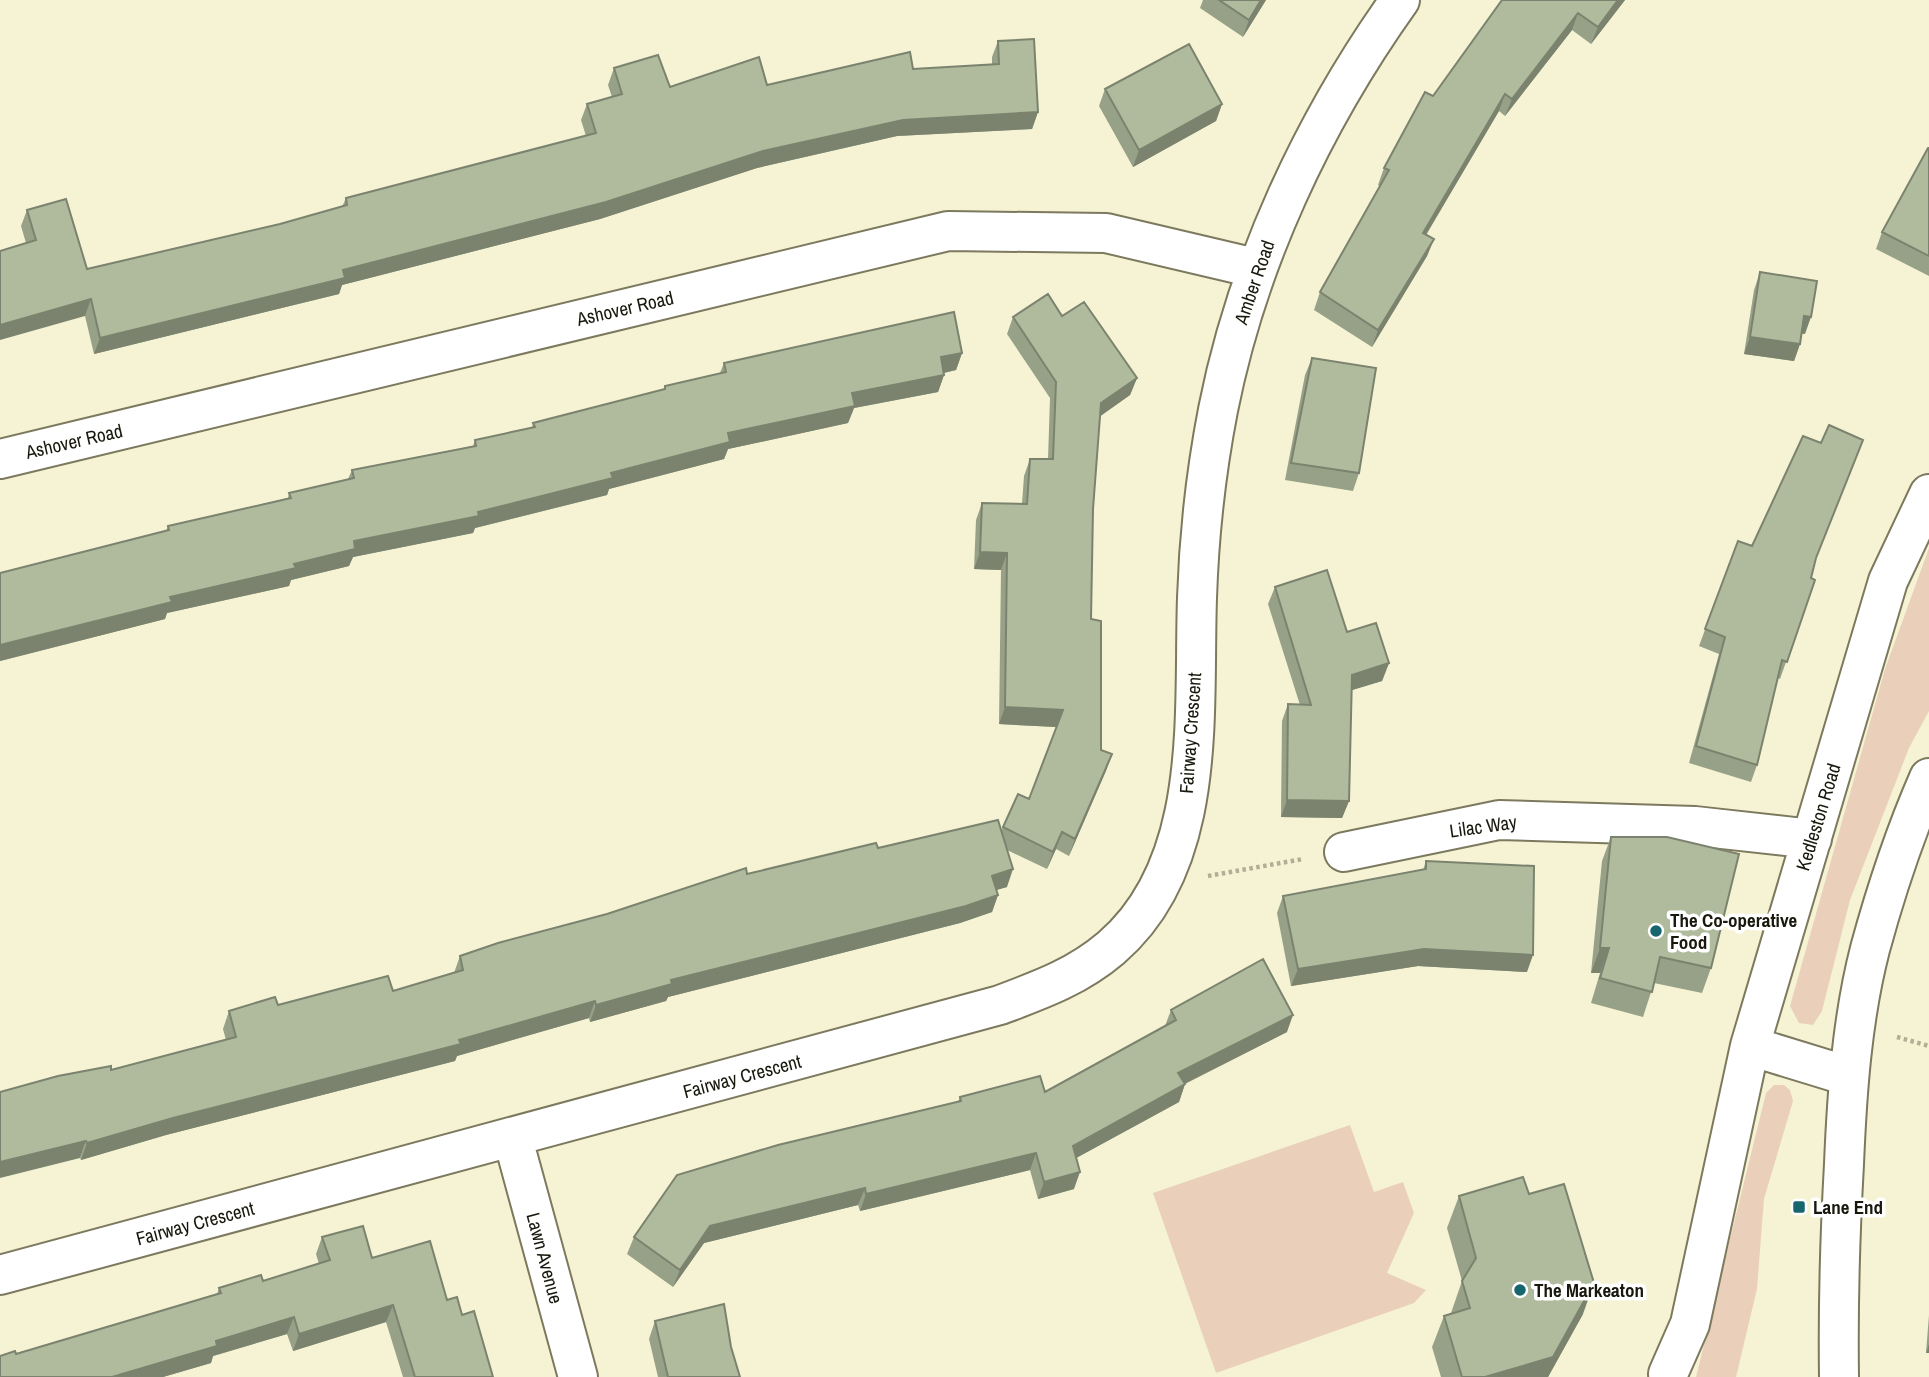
<svg xmlns="http://www.w3.org/2000/svg" width="1929" height="1377" font-family="'Archivo Narrow',sans-serif">
<style>
.grass{fill:#ead0bb}
.lines{fill:none;stroke-linecap:round;stroke-linejoin:round}
.minor-casing{stroke:#7c795e;stroke-width:42}
.path{stroke:#b0af96;stroke-width:4.5;stroke-dasharray:3.5 3.5;stroke-linecap:butt}
.minor{stroke:#fff;stroke-width:38}
.wall{fill:#97a187}
.shaded-wall{fill:#7b836e}
.building{fill:#b0bb9d;stroke:#7b836e;stroke-width:2}
.poi-dot{fill:#17656d;stroke:#fff;stroke-width:2.5}
.labels{text-anchor:middle;stroke-width:7;stroke-linejoin:round;paint-order:stroke}
.street-label{font-size:19px;fill:#19180d;stroke:#fff}
.poi-label{font-size:19px;font-weight:bold;fill:#19180d;stroke:#fff;text-anchor:start}
</style>
<rect width="100%" height="100%" fill="#f5f3d4"/>
<!-- grass -->
<path class="grass" d="M1929,548V711L1909,748L1850,900L1822,1011L1813,1025L1799,1023L1790,1006L1885,669Z
M1774,1085H1784L1790,1090L1793,1101L1764,1199L1757,1289L1736,1377H1696L1766,1093Z
M1350,1125L1374,1192L1403,1182L1414,1213L1387,1273L1426,1290L1414,1303L1216,1373L1153,1193Z"/>
<g class="lines">
<defs>
<path id="minor" d="M0,459L948,231L1106,233L1255,268
M1344,852L1499,820L1695,826L1812,839
M1750,1046L1848,1076
M513,1139L578,1377
M0,1275L1000,1005C1040,990 1077,977 1111,948C1209,864 1193,713 1197,598C1199,535 1206,472 1218,410C1247,263 1313,122 1400,0
M1668,1374L1690,1324L1750,1046L1888,581L1929,494
M1839,1377C1838,1306 1840,1235 1844,1164C1847,1092 1852,1019 1870,949C1886,890 1905,833 1929,778"/>
</defs>
<!-- minor casing -->
<use href="#minor" class="minor-casing"/>
<!-- path -->
<path class="path" d="M1208,876L1303,859
M1897,1037L1929,1046"/>
<!-- minor -->
<use href="#minor" class="minor"/>
</g>
<!-- wall -->
<path class="wall" d="M1203,0H1266L1243,37L1200,8Z
M1502,0H1625L1591,44L1572,30L1505,116L1499,111L1426,235L1434,239L1427,256L1372,347L1314,310L1320,292L1380,186L1378,185L1384,168L1433,96Z
M998,41L1038,112L1032,129L897,136L757,168L600,219L342,285L339,294L94,354L85,316L26,243L21,226L27,210L87,269L280,224L342,207L346,198L586,136L581,120L587,104L612,97L608,85L614,68L670,87L767,85L913,69L992,64V57Z
M1105,89L1222,104L1216,121L1133,167L1099,106Z
M1929,148V276L1876,249L1882,232Z
M1760,272L1805,334L1801,333L1800,344L1794,361L1744,354L1754,290Z
M1062,316L1137,378L1130,395L1100,416L1093,509L1091,619L1101,750L1112,754L1069,856L1056,849L1047,869L1007,850V887L996,890L998,895L992,912L960,923L668,997L666,1001L626,1012L590,1022L589,1018L457,1056L455,1061L166,1135L81,1160L80,1158L111,1070L226,1040L223,1029L229,1011L393,991L454,973L460,956L747,874L878,848L1001,831L1018,794L1029,799L1056,727L999,724L1001,570L974,569L976,520L982,503L1022,504L1024,476L1030,459H1048L1050,398L1007,334L1013,317Z
M962,353L956,370L944,373V375L938,392L854,408L848,423L728,449L724,459L609,489L607,495L475,528L473,533L353,557L349,566L291,580L289,586L167,613L165,619L0,661V573L166,531L168,526L288,498L289,493L348,479L352,470L473,446L475,440L532,428L533,423L663,390L665,386L720,373L724,363Z
M1312,358L1359,473L1353,491L1285,480L1305,375Z
M1738,541L1815,564L1811,578L1815,580L1780,679L1778,678L1757,765L1751,782L1689,763L1719,654L1699,646Z
M1275,587L1347,632L1389,663L1382,681L1351,690L1349,801L1342,818L1281,817L1282,721L1288,704L1300,705L1268,604Z
M1611,837L1711,968L1702,993L1654,983L1643,1017L1591,1003L1600,973H1591L1602,861Z
M1426,861L1527,972L1418,966L1291,986L1277,913L1283,896L1423,870Z
M1171,1010L1287,1032L1185,1084L1179,1102L1076,1158L1074,1189L1038,1199L1030,1170L860,1211L858,1205L704,1243L673,1287L627,1254L634,1237L958,1102L960,1097L1045,1092L1165,1026Z
M1529,1194L1583,1314L1548,1377H1441L1432,1347L1444,1316L1451,1313L1462,1281L1447,1228L1459,1196Z
M322,1237L372,1258L447,1300L462,1315L493,1377H403L386,1322L293,1351L287,1334L213,1356L211,1363L163,1377H0L16,1354L217,1294L219,1288L263,1281L319,1264L316,1254Z
M1929,1315V1353H1926Z
M655,1321L740,1377H658L649,1339Z"/>
<!-- shaded-wall -->
<path class="shaded-wall" d="M1261,0H1266L1243,37L1249,20Z
M1618,0H1625L1591,44L1598,27Z
M1578,13L1572,30L1505,116L1512,99Z
M1505,94L1499,111L1417,250L1423,233Z
M1222,104L1216,121L1133,167L1139,150Z
M1038,112L1032,129L897,136L757,168L600,219L342,285L339,294L94,354L100,338L763,151L903,120Z
M1434,239L1427,256L1372,347L1378,330Z
M91,299L85,316L0,340V325Z
M1804,316L1811,317L1805,334L1798,333Z
M1750,337L1800,344L1794,361L1744,354Z
M962,353L956,370L934,375L941,357Z
M944,375L938,392L854,408L848,423L728,449L724,459L609,489L607,495L475,528L473,533L353,557L349,566L291,580L289,586L167,613L165,619L0,661V645L170,597L294,564L354,541L478,512L611,473L852,393Z
M1137,378L1130,395L1095,420L1101,403Z
M980,552L1007,553L1001,570L974,569Z
M1389,663L1382,681L1346,692L1352,675Z
M1005,707L1063,710L1057,727L999,724Z
M1112,754L1106,771L1069,856L1075,839Z
M1287,800L1349,801L1342,818L1281,817Z
M1062,832L1056,849L1047,869L1053,852Z
M1013,869L1007,887L986,893L992,876Z
M998,895L992,912L960,923L668,997L666,1001L590,1022L596,1005L671,980Z
M1600,948H1609L1600,973H1591Z
M1424,949L1533,955L1527,972L1418,966L1291,986L1298,969Z
M595,1001L589,1018L457,1056L455,1061L166,1135L81,1160L87,1143L173,1118L459,1040Z
M1293,1015L1287,1032L1172,1090L1178,1073Z
M1185,1084L1179,1102L1067,1163L1073,1146Z
M86,1141L80,1158L0,1178V1162Z
M1036,1153L1030,1170L860,1211L866,1194Z
M1080,1172L1074,1189L1038,1199L1044,1182Z
M865,1188L858,1205L704,1243L673,1287L680,1270L710,1226Z
M1594,1283L1583,1314L1548,1377H1485Z
M393,1305L386,1322L293,1351L299,1334Z
M294,1317L287,1334L213,1356L211,1363L163,1377H112L216,1341Z
M1929,1344V1353H1926Z"/>
<!-- building -->
<path class="building" d="M1219,0H1261L1249,20Z
M1502,0H1618L1598,27L1578,13L1512,99L1505,94L1423,233L1434,239L1378,330L1320,292L1389,170L1384,168L1425,92L1433,96Z
M1034,39L1038,112L903,120L763,151L606,202L343,270L345,278L100,338L91,299L0,325V251L36,240L27,210L66,199L87,269L280,224L347,205L346,198L596,133L587,104L622,94L614,68L658,55L670,87L759,57L767,85L910,52L913,69L999,64L998,41Z
M1189,44L1222,104L1139,150L1105,89Z
M1928,148H1929V256L1882,232Z
M1760,272L1817,281L1811,317L1804,316L1800,344L1750,337Z
M1048,294L1062,316L1084,302L1137,378L1101,403L1093,509L1091,619L1101,621V750L1112,754L1075,839L1062,832L1053,852L1003,827L1018,794L1029,799L1063,710L1005,707L1007,553L980,552L982,503L1027,504L1030,459H1053L1056,382L1013,317Z
M954,312L962,353L941,357L944,375L852,393L855,406L728,433L730,442L611,473L613,478L478,512L479,516L354,541L355,549L294,564L296,568L170,597L172,602L0,645V573L169,530L168,526L291,498L289,493L354,478L352,470L476,446L475,440L535,427L533,423L665,389V386L726,372L724,363Z
M1312,358L1376,368L1359,473L1291,463Z
M1829,425L1863,440L1816,558L1811,578L1815,580L1787,662L1782,660L1757,765L1696,746L1725,637L1705,629L1738,541L1752,546L1803,436L1821,443Z
M1327,570L1347,632L1376,623L1389,663L1352,675L1349,801L1287,800L1288,704L1311,705L1275,587Z
M998,820L1013,869L992,876L998,895L966,906L671,980L672,984L632,995L596,1005L595,1001L459,1040L461,1044L173,1118L87,1143L86,1141L0,1162V1092L58,1076L111,1066V1070L236,1037L229,1011L275,997L278,1005L388,976L393,991L463,970L460,956L498,943L607,914L746,868L747,874L876,843L878,848Z
M1611,837H1667L1739,854L1711,968L1660,957L1652,992L1600,978L1609,948H1600Z
M1426,861L1534,866L1533,955L1424,949L1298,969L1283,896L1426,869Z
M1263,959L1293,1015L1178,1073L1185,1084L1073,1146L1080,1172L1044,1182L1036,1153L866,1194L865,1188L710,1226L680,1270L634,1237L677,1175L778,1145L961,1101L960,1097L1040,1076L1045,1092L1176,1020L1171,1010Z
M1523,1177L1529,1194L1564,1184L1594,1283L1553,1357L1485,1377H1462L1444,1316L1470,1308L1462,1281L1476,1258L1459,1196Z
M363,1226L372,1258L430,1241L447,1300L457,1297L462,1315L474,1311L493,1377H415L393,1305L299,1334L294,1317L216,1341L217,1346L112,1377H0V1356L15,1351L16,1354L221,1293L219,1288L261,1275L263,1281L330,1260L322,1237Z
M724,1304L731,1347L740,1377H668L655,1321Z"/>
<!-- markers -->
<g class="poi-dot">
<circle cx="1656" cy="931" r="7"/>
<rect x="1792" y="1200" width="14" height="14" rx="3.5"/>
<circle cx="1520" cy="1290" r="7"/>
</g>
<g class="labels">
<!-- street labels -->
<g class="street-label">
<text transform="translate(1254 282) rotate(-71)" y="7">Amber Road</text>
<text transform="translate(625 308) rotate(-13)" y="7">Ashover Road</text>
<text transform="translate(74 441) rotate(-13)" y="7">Ashover Road</text>
<text transform="translate(1190 733) rotate(-86)" y="7">Fairway Crescent</text>
<text transform="translate(1818 817) rotate(-73)" y="7">Kedleston Road</text>
<text transform="translate(1483 826) rotate(-8)" y="7">Lilac Way</text>
<text transform="translate(742 1076) rotate(-15)" y="7">Fairway Crescent</text>
<text transform="translate(195 1223) rotate(-15)" y="7">Fairway Crescent</text>
<text transform="translate(545 1258) rotate(75)" y="7">Lawn Avenue</text>
</g>
<!-- poi labels -->
<g class="poi-label">
<text x="1670" y="927">The Co-operative<tspan x="1670" dy="22">Food</tspan></text>
<text x="1813" y="1214">Lane End</text>
<text x="1534" y="1297">The Markeaton</text>
</g>
</g>
</svg>
